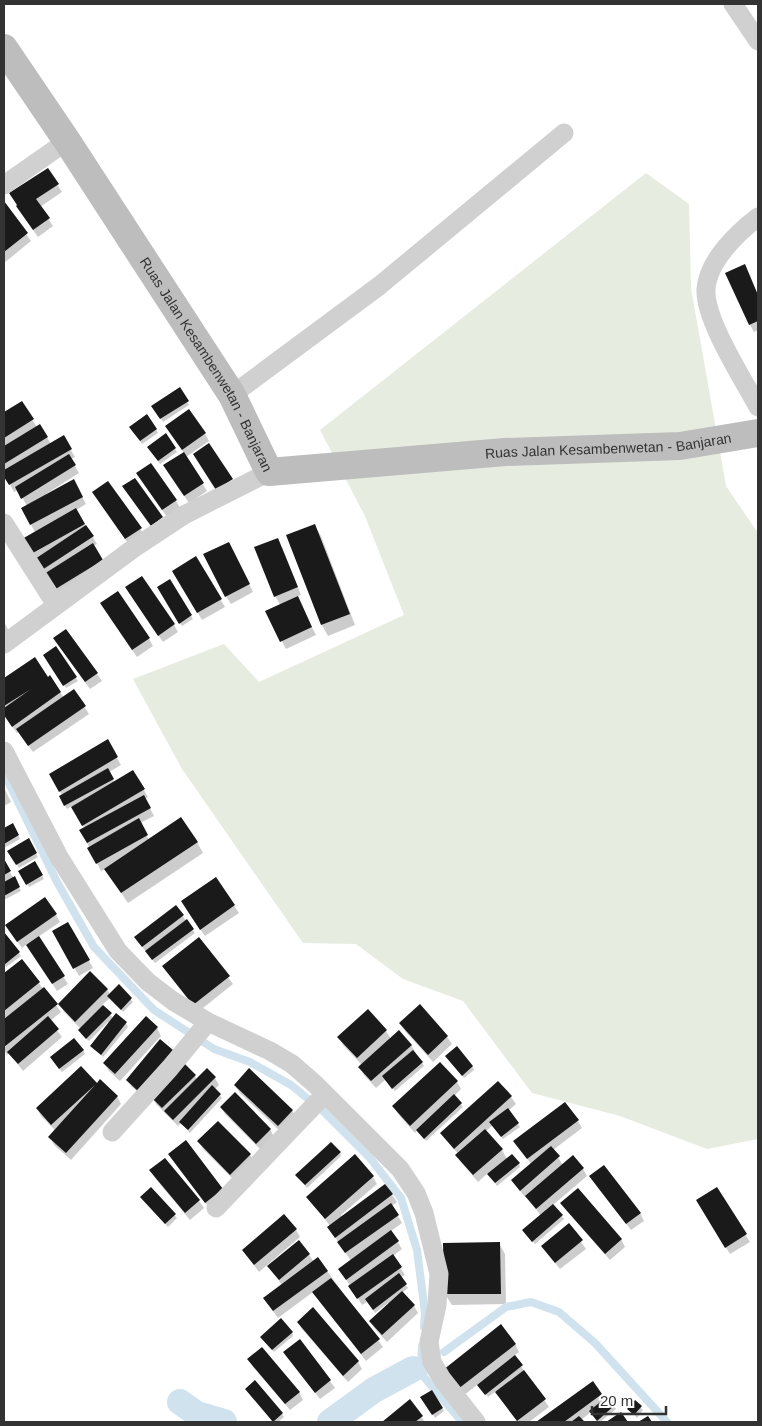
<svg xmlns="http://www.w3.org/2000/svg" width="762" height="1426" font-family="Arial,sans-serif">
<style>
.green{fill:#e6ecdf}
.shadow{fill:#0003}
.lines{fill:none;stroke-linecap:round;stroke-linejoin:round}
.stream{stroke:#cfe2ee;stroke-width:8}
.canal{stroke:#cfe2ee;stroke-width:26}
.building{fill:#1a1a1a}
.street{stroke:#d0d0d0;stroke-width:19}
.secondary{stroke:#bdbdbd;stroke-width:28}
.labels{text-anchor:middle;stroke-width:5;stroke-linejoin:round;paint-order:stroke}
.street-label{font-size:14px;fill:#333;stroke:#fff}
</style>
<rect width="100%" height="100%" fill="#fff"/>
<!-- green -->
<path class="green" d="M646,173L689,204L691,288L726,486L758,533V1139L707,1149L620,1116L532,1093L463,1001L403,979L356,944L303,943L182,769L133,679L224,644L259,682L404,615L365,516L320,430Z"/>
<!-- shadow -->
<path class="shadow" d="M47,169L62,192L40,207L53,226L38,237L17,207Z
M4,204L31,241L4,263Z
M727,273H748L758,296V330L754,332L750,325Z
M180,389L189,405L163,422L153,406Z
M21,403L37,427L40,426L51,444L63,437L75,457L71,459L79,473L46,494L47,495L74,481L86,504L76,510L97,544L93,546L106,568L59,596L23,539L35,532L22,508L27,506L18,490L14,492L4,474V414Z
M156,429L158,433L142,444L133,430Z
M171,434H205L209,441L186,457L207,491L189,503L169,473L184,453Z
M166,435L177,452L160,464L151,451Z
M142,481L176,501L180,508L167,517Z
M108,482L145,536L130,546L98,500Z
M314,525L321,536L355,625L328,636L322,625L287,536Z
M282,547L301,595L296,597L316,635L286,649L267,612L281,606L275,596Z
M233,550L253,592L231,604L226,596Z
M196,558L225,607L202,620L173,571Z
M170,581L193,619L182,626L159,588Z
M131,595L174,625L178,632L163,642Z
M106,611L149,639L153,646L137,657Z
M4,622L10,633L4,637Z
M66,630L102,681L90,689L59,646Z
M56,648L78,681L66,688L44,655Z
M35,659L48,679L50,677L64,698L74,691L89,714L33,752L19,732L17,733L4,716V680Z
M107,741L121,765L109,772L116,785L133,772L148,797L145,799L154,816L140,823L149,840L197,842L203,853L128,903L105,869L101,871L81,831L85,829L72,806L67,809L60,797L62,795L50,775Z
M4,788L11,802L4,806Z
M12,825L20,839L4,848V830Z
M28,840L38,857L19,868L9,851Z
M4,862L21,891L4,900Z
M34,863L44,879L29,887L19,871Z
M216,879L239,913L205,936L186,909Z
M176,907L195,933L155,963L137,940Z
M56,915L60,922L38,937L68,984L57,991L27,944L22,948L11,933Z
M68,924L93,968L79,976L54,931Z
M4,933L21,956L6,967L4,964Z
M199,938L233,984L198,1012L163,966Z
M21,960L61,1012L50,1021L62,1037L23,1071L9,1053L7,1055L4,1050V975Z
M119,986L133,1002L123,1012L110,998L102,1005L113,1018L126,1023L128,1027L103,1057L91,1046L109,1023L108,1022L89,1041L81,1034V1029L64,1012L59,1004L107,989L110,995Z
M420,1006L447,1037L452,1044L433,1062L405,1031L400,1023Z
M368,1011L386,1031L391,1039L411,1045L424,1066L395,1091L385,1080L376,1088L364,1075L360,1068L362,1065L343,1045L339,1037Z
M146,1018L157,1028L161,1036L120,1081L109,1071L104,1063Z
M83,1050L85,1054L62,1072L53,1061Z
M172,1051L143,1097L132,1087L127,1080Z
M446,1056L472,1066L474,1070L464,1078Z
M440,1064L457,1082L461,1089L454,1096L463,1107L426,1141L417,1130L415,1133L398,1114L394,1107Z
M81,1068L97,1085L117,1096L121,1104L71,1160L54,1145L50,1137L56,1131L41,1116L37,1108Z
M195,1076L197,1079L215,1078L219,1085L215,1089L222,1098L190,1133L181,1123L178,1126L156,1104L152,1097Z
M498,1082L511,1097L516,1104L508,1111L520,1127L503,1139L493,1125L486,1131L502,1150L507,1159L519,1164L520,1167L497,1186L488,1173L478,1182L461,1162L457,1155L458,1154L441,1133Z
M235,1086L292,1110L296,1118L282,1133L240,1093Z
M221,1107L270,1129L274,1137L261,1150L225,1114Z
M578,1121L582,1128L553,1150L563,1165L583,1169L587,1176L553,1205L564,1219L535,1244L526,1234L541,1216L527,1196L525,1197L517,1187L513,1180L531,1164L515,1141Z
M199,1141L250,1155L254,1162L235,1181L203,1149Z
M340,1153L341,1156L307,1188L299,1178Z
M165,1159L199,1201L204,1208L190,1220L155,1178L151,1171Z
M174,1161L222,1189L210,1209Z
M373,1177L377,1184L341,1215L342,1217L385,1185L397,1202L392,1206L402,1223L391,1231L402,1249L393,1256L405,1275L400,1278L408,1288L402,1293L414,1306L418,1313L387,1342L375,1329L371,1322L389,1305L388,1303L375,1313L367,1302L362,1305L344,1276L351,1261L333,1234L330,1226L308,1197Z
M595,1184L640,1213L644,1221L631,1230Z
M151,1189L177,1218L168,1227L143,1200Z
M717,1189L750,1242L730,1254L697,1201Z
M562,1203L621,1239L625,1247L610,1260L566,1210Z
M569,1225L586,1249L560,1269L547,1253Z
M296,1230L300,1237L259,1272L243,1250Z
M499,1243L505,1254L506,1304L452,1305L445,1294Z
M309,1255L314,1262L327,1271L383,1347L366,1361L313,1292L278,1318L264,1298L282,1285L269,1267Z
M313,1309L358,1362L362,1369L348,1382L302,1329L298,1322Z
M292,1332L293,1336L274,1352L264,1340Z
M300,1340L335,1388L320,1399L289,1359Z
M515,1344L519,1352L514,1356L549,1407L529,1422H518L496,1391L488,1397L478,1384L463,1396L449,1378Z
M249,1360L299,1392L303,1400L290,1410L253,1367Z
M592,1383L605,1400L608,1398L616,1409L600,1422H598L591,1412L581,1420L583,1422H539Z
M248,1392L282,1414L284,1417L278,1422H274Z
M431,1392L444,1411L435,1418L422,1397Z
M410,1401L425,1422H384Z
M635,1402L643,1410L637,1418L629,1409Z"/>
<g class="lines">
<!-- stream -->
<path class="stream" d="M4,773L57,882L94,947L154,1010L214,1049L250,1062L291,1085L324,1112L370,1158L401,1198L417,1250L425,1313L424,1327
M422,1346L421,1365L424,1377L462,1422
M444,1352L506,1307L531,1302L559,1312L595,1343L667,1422"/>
<!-- canal -->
<path class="canal" d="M180,1402L197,1414L224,1422
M330,1422L374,1390L413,1369"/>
</g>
<!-- building -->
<path class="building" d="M48,168L59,184L36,199L50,218L33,230L16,206L17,205L9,193Z
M4,201L28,233L4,252Z
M745,264L758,295V321L749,325L725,273Z
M180,387L189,401L160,419L151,406Z
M22,401L34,419L4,438V412Z
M189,409L206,433L182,450L165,426Z
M147,414L157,429L140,441L129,427Z
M40,424L48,437L4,464V446Z
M166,433L176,448L158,461L147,447Z
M64,435L72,449L9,485L4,477V470Z
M209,443L233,479L216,490L193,454Z
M184,452L204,483L184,496L163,465Z
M69,454L76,465L21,499L15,487Z
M151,463L177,500L162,510L136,473Z
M135,478L163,517L151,526L122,486Z
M74,479L83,497L30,525L21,508Z
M108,481L142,528L125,539L92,492Z
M76,508L85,524L31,554L22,539Z
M315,524L350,614L321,625L286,535Z
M86,525L94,536L42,570L35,559Z
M278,538L298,587L274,597L254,547Z
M229,542L250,584L225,597L203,554Z
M93,543L103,560L54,590L44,574Z
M196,556L222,599L197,613L172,571Z
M142,576L175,624L158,636L125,587Z
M170,579L192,615L179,624L157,587Z
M118,591L150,638L132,650L100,603Z
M298,596L312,627L280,642L265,611Z
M66,629L98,673L85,682L53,638Z
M56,646L77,677L63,686L43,655Z
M35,657L48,677L50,675L61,692L12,727L4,715V708L31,689L4,706V678Z
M74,689L86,706L28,746L16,729Z
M108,739L118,757L59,792L49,774Z
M108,768L114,779L64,806L59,796Z
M133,770L145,789L82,826L71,807Z
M144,795L151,808L87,843L79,830Z
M181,817L198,842L121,893L104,869Z
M139,818L148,835L96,864L87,848Z
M13,823L19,835L4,844V828Z
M29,838L37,853L16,865L7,851Z
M4,859L11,871L4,875Z
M35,861L43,875L26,885L18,871Z
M15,876L20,887L4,896V882Z
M216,877L235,905L200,930L181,901Z
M45,897L57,914L17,942L5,925Z
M176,905L184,915L142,947L134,937Z
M187,919L194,929L152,960L145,951Z
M68,922L90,960L73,969L52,931Z
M4,932L20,952L4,965Z
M39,936L65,976L52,984L26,945Z
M199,937L230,976L193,1005L162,966Z
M22,959L40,982L4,1011V973Z
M90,971L108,989L75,1022L58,1004L4,1047V1019L44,987L58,1004Z
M119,984L132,998L121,1010L107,996Z
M420,1004L448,1036L428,1055L399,1023Z
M103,1005L112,1013L86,1039L78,1030Z
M368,1009L387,1030L357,1058L337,1037Z
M116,1013L127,1022L101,1055L90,1046Z
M48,1016L59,1029L18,1064L7,1052Z
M146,1016L158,1027L115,1074L103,1063Z
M399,1030L412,1045L371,1081L358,1067Z
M74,1038L84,1050L59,1069L50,1057Z
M160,1039L173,1050L138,1091L126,1080Z
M457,1046L473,1066L462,1076L445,1056Z
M413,1050L423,1062L392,1089L382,1076Z
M440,1062L458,1081L410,1126L392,1106Z
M184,1063L196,1075L162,1108L151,1097Z
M81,1066L97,1083L100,1079L118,1096L66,1153L48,1137L95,1085L51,1125L36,1108Z
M207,1068L216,1077L173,1120L164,1111Z
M249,1068L293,1110L278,1126L234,1085Z
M498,1081L512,1096L454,1149L440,1133Z
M212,1085L221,1094L188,1130L179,1122Z
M235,1092L271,1129L256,1144L220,1107Z
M454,1094L462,1103L424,1139L416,1130Z
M565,1102L579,1120L527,1159L513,1141Z
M508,1108L519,1123L501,1137L489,1122Z
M218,1121L251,1154L230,1175L197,1141Z
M485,1129L503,1149L473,1175L455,1155Z
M186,1140L223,1189L205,1203L168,1154Z
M331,1142L341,1152L305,1185L295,1175Z
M551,1146L560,1156L520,1191L511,1180Z
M355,1154L374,1176L325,1219L306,1197Z
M512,1154L520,1163L495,1183L487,1174Z
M573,1155L584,1168L536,1209L525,1196Z
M165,1158L200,1200L185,1213L149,1170Z
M604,1165L641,1213L626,1224L589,1176Z
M385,1184L393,1194L335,1238L327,1227Z
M151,1187L176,1214L165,1224L140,1197Z
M717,1187L747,1234L725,1248L696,1200Z
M578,1188L622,1239L605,1254L560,1203Z
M391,1203L399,1215L345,1253L337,1242Z
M553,1204L563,1215L532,1242L522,1230Z
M284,1214L297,1229L254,1265L242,1250Z
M569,1223L583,1240L555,1263L541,1246Z
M391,1230L399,1241L346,1280L338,1269Z
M299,1240L310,1254L279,1280L267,1266Z
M500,1242L501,1294H444L443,1243Z
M393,1254L402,1267L357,1299L348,1286Z
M318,1257L328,1271L273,1311L263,1298Z
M399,1273L407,1284L373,1310L365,1299Z
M331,1278L380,1339L361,1354L312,1292Z
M402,1291L415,1305L382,1335L369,1321Z
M313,1307L359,1361L343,1376L297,1322Z
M281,1318L293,1332L272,1350L260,1337Z
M501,1324L516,1344L458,1389L443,1370Z
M300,1339L331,1380L315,1393L283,1352Z
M262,1347L300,1392L285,1404L247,1359Z
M515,1355L523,1365L485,1395L477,1385Z
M524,1370L546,1399L517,1421L495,1392Z
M255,1380L283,1413L273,1422L245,1389Z
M593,1381L602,1394L564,1422H536Z
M432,1390L443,1408L432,1415L420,1397Z
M608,1396L615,1405L597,1421L589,1411Z
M410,1399L423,1416L415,1422H382Z
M635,1400L642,1406L634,1415L627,1409Z
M621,1412L628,1422H606Z
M579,1416L585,1422H571Z
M648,1416L652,1422H638Z"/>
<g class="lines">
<!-- street -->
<path class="street" d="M733,4L758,41
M4,185L67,141
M758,217C737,233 708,261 706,289C704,319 743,379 758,407
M232,395L379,286L564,133
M4,523L56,605
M4,644L134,548L184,515L269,472
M4,751L59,857L118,951L148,982L173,1001L208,1022L270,1051L292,1064L316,1085L400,1169L416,1193L424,1213L439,1274L437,1305L429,1342L432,1362L442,1379L476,1422
M112,1132L170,1068L208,1022
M216,1208L325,1094"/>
<!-- secondary -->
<path class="secondary" id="s1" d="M4,48L67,141L232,395L269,472L505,452L680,446L758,433"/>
</g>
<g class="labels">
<!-- street labels -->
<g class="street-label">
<text dy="5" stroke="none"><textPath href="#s1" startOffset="376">Ruas Jalan Kesambenwetan - Banjaran</textPath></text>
<text dy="5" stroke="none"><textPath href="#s1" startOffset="841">Ruas Jalan Kesambenwetan - Banjaran</textPath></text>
</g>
</g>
<!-- border -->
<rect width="762" height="1426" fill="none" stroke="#333333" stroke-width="10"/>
<!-- scale -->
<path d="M592 1406v8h74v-8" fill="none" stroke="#333333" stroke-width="2.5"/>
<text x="600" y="1406" font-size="15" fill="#333333" stroke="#ffffff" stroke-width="4" paint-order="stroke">20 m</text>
</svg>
